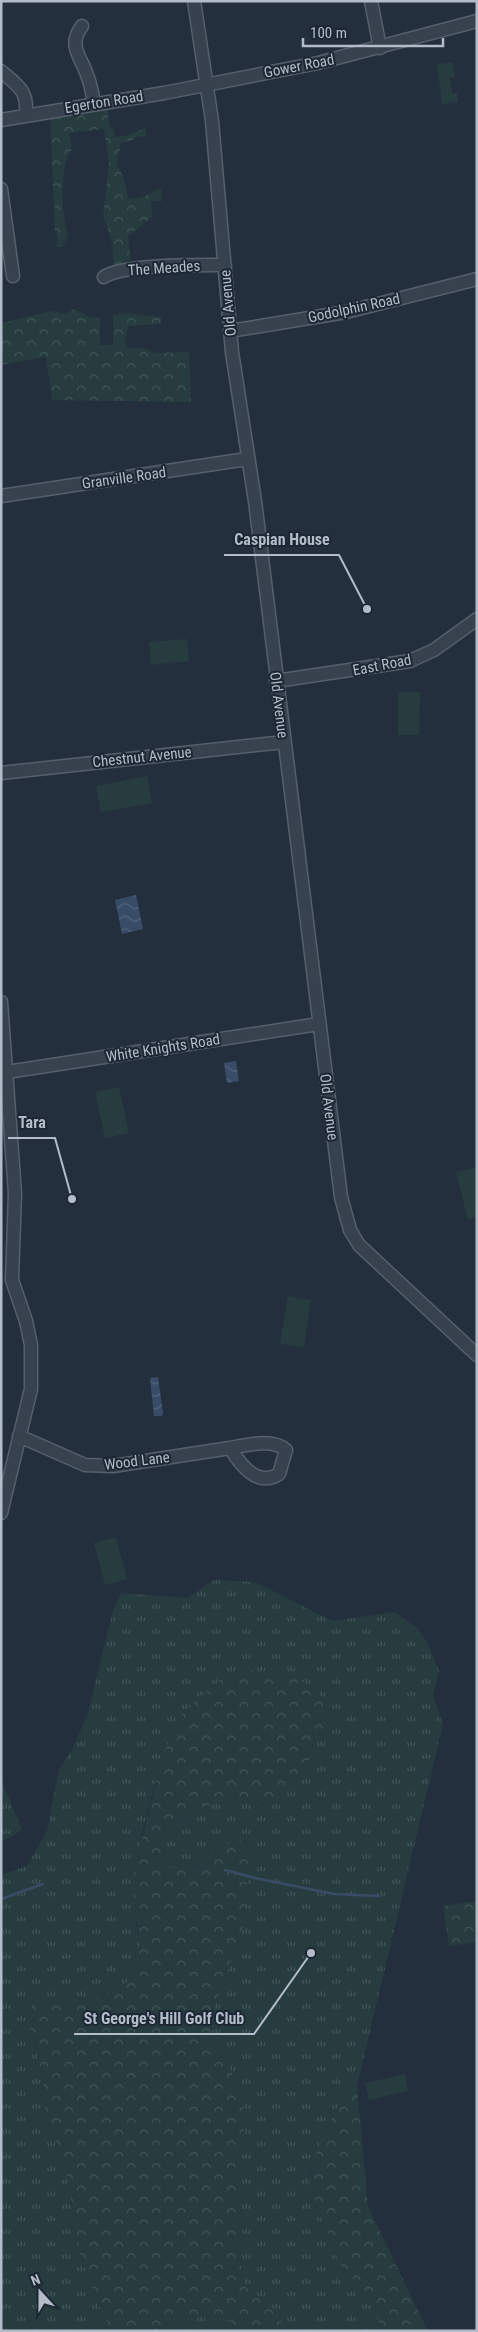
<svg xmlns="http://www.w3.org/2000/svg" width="478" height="2332" font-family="'Roboto Condensed',sans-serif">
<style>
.grass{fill:url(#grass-tufts)}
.forest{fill:url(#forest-crowns)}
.garden{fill:#263c3f}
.water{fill:url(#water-waves)}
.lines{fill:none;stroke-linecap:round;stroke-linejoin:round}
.stream{stroke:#394c67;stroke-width:2.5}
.minor-casing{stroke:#565f6c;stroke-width:15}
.minor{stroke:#38414e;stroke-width:12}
.labels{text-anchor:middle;stroke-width:4;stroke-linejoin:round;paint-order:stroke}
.street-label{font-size:15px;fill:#b4bcc9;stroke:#1d2633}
.leader{fill:none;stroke:#b4bcc9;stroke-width:2}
.callout-dot{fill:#b4bcc9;stroke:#1d2633;stroke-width:2}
.callout-label{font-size:16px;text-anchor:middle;font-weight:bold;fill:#b4bcc9;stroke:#1d2633;stroke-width:4;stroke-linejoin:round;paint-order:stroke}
</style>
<defs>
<pattern id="grass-tufts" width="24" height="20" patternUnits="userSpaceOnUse" patternTransform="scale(1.25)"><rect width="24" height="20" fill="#263c3f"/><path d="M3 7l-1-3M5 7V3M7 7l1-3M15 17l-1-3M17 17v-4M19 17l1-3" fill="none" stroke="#435659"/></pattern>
<pattern id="forest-crowns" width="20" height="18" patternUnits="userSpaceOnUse" patternTransform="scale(1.25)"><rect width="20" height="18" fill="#263c3f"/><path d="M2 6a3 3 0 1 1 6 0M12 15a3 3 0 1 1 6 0" fill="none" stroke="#435659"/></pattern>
<pattern id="water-waves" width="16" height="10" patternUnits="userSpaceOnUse" patternTransform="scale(1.25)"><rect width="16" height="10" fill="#394c67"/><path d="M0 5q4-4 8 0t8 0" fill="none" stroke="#53647b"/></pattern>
</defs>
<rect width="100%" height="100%" fill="#242f3e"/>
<!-- grass -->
<path class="grass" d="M214,1580L255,1582L332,1621L395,1612L417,1628L427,1642L439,1671L433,1696L443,1724L357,2086L346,2090L310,2172L315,2201L340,2265L374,2302L381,2331H286L277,2313L245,2287L236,2240L242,2212L235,2183V2163L244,2142L231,2070L212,2041L211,2017L243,1928L247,1882L252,1862L250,1849L245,1841L222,1848L209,1860L183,1870L171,1868L160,1861C163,1823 187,1804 224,1802C238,1802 253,1804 267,1804L306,1771L312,1747L325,1727L161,1761L142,1833L136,1924L139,1942V1965L135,1973L124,1985L105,1995L83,2003H64L47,2000L35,2005L29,2022L43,2077L45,2115L66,2170L80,2253L103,2316L114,2331H1V1875L27,1866L47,1831L59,1770L73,1748L88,1713L113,1611L121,1593L188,1598Z
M1,1779L22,1830L9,1838L1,1840Z
M191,2316L228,2319L241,2331H146Z"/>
<!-- forest -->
<path class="forest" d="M108,109L109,124L114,131L115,137L126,136L145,128L147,136L135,137L133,140L121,143L117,164L123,177L129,199L141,198L161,188L162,201H151L152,217L128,236L131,262L114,266L111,237L103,217L109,163L104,129L69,133L72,149C59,165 61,215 68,235L62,247H56L58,238L55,232L50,111L67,114Z
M74,309L92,318L100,317V345H113V315L126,313L163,317L160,324L128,326L125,344L128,348H143L155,353L189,352L191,402L52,400L46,357L1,365V323L52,311L65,314Z
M252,1671L285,1674L313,1687L328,1704L325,1727L312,1747L306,1771L287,1792L267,1804L224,1802L194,1809L177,1819L165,1837L160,1861C189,1883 212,1855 235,1838L245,1841L250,1849L252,1862L247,1882L243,1928L211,2017L212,2041L231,2070L244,2106V2142L235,2163V2183L242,2212L236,2240L245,2287L277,2313L286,2331H241L228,2319L191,2316L146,2331H114L103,2316L80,2253L66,2170L45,2115L43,2077L29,2022L35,2005L47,2000L64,2003H83L105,1995L124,1985L135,1973L139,1965V1942L132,1880L161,1761L179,1718L198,1698L226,1676Z
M477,1901V1942L449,1946L443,1906Z
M357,2086L368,2207L428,2331H381L374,2302L340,2265L309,2186C311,2153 333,2120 346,2090Z"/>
<!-- garden -->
<path class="garden" d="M453,62L455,77L450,78L452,93H457L458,102L442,104L437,64Z
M187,639L189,661L151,665L149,642Z
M398,692H420L419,735H398Z
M147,776L152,803L101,812L96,786Z
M119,1087L129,1133L105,1138L95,1092Z
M477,1167V1217L468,1220L456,1172Z
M288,1296L311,1300L304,1347L280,1344Z
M116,1537L127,1579L105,1585L94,1543Z
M405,2074L408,2091L369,2100L365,2083Z"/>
<!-- water -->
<path class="water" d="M136,895L143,929L122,934L115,900Z
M236,1061L239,1081L227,1083L224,1063Z
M158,1377L163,1413L162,1416H154L150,1378Z"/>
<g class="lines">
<!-- stream -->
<path class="stream" d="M225,1870L255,1878L334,1894L379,1896
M1,1899L43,1884"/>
<defs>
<path id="minor" d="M194,1L212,121L232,352L255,501L341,1197L350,1230L359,1245L477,1355
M371,1L380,48
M82,26C67,46 81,56 87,75C91,84 92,94 94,103
M1,71C18,86 28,90 26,115
M1,120L164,93L318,63L477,21
M1,189L13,276
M104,277C122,264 200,265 225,265
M230,331L346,312L477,279
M1,496L247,459
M276,681L410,661L434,650L477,619
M1,773L284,742
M1,1002L15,1193L12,1280L26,1321L31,1345V1389L1,1513
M7,1072L319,1024
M19,1436L85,1465L113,1466L230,1448C246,1445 273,1438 286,1450L279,1474C257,1488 240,1464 230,1448"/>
</defs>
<!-- minor casing -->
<use href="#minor" class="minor-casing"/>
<!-- minor -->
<use href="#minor" class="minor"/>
</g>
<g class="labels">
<!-- street labels -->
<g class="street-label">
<text transform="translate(299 66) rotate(-11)" y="5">Gower Road</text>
<text transform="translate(104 102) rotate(-9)" y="5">Egerton Road</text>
<text transform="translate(164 268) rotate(-4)" y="5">The Meades</text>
<text transform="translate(228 303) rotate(-95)" y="5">Old Avenue</text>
<text transform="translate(354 308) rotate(-12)" y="5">Godolphin Road</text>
<text transform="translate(124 478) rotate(-8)" y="5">Granville Road</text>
<text transform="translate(382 665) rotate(-11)" y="5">East Road</text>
<text transform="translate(279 705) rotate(83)" y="5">Old Avenue</text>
<text transform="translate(142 757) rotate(-6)" y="5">Chestnut Avenue</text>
<text transform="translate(163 1048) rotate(-9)" y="5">White Knights Road</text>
<text transform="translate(329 1107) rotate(83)" y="5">Old Avenue</text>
<text transform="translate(137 1461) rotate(-7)" y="5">Wood Lane</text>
</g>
</g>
<!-- callouts -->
<path class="leader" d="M367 609L339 555H224M72 1199L55 1138H8M311 1953L254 2034H74"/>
<g class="callout-dot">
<circle cx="367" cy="609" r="5"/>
<circle cx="72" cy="1199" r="5"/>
<circle cx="311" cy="1953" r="5"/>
</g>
<g class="callout-label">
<text x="282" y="545">Caspian House</text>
<text x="32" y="1128">Tara</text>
<text x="164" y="2024">St George's Hill Golf Club</text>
</g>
<!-- border -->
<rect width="478" height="2332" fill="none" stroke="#b4bcc9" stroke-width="5"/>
<!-- north arrow -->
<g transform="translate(40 2292) rotate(339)" stroke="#1d2633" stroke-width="4" paint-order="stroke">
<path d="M0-4L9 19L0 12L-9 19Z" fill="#b4bcc9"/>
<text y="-8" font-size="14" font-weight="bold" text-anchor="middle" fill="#b4bcc9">N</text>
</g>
<!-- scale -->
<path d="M303 38v8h140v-8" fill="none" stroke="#b4bcc9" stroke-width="2.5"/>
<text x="310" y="38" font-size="15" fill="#b4bcc9" stroke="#1d2633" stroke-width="4" paint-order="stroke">100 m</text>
</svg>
